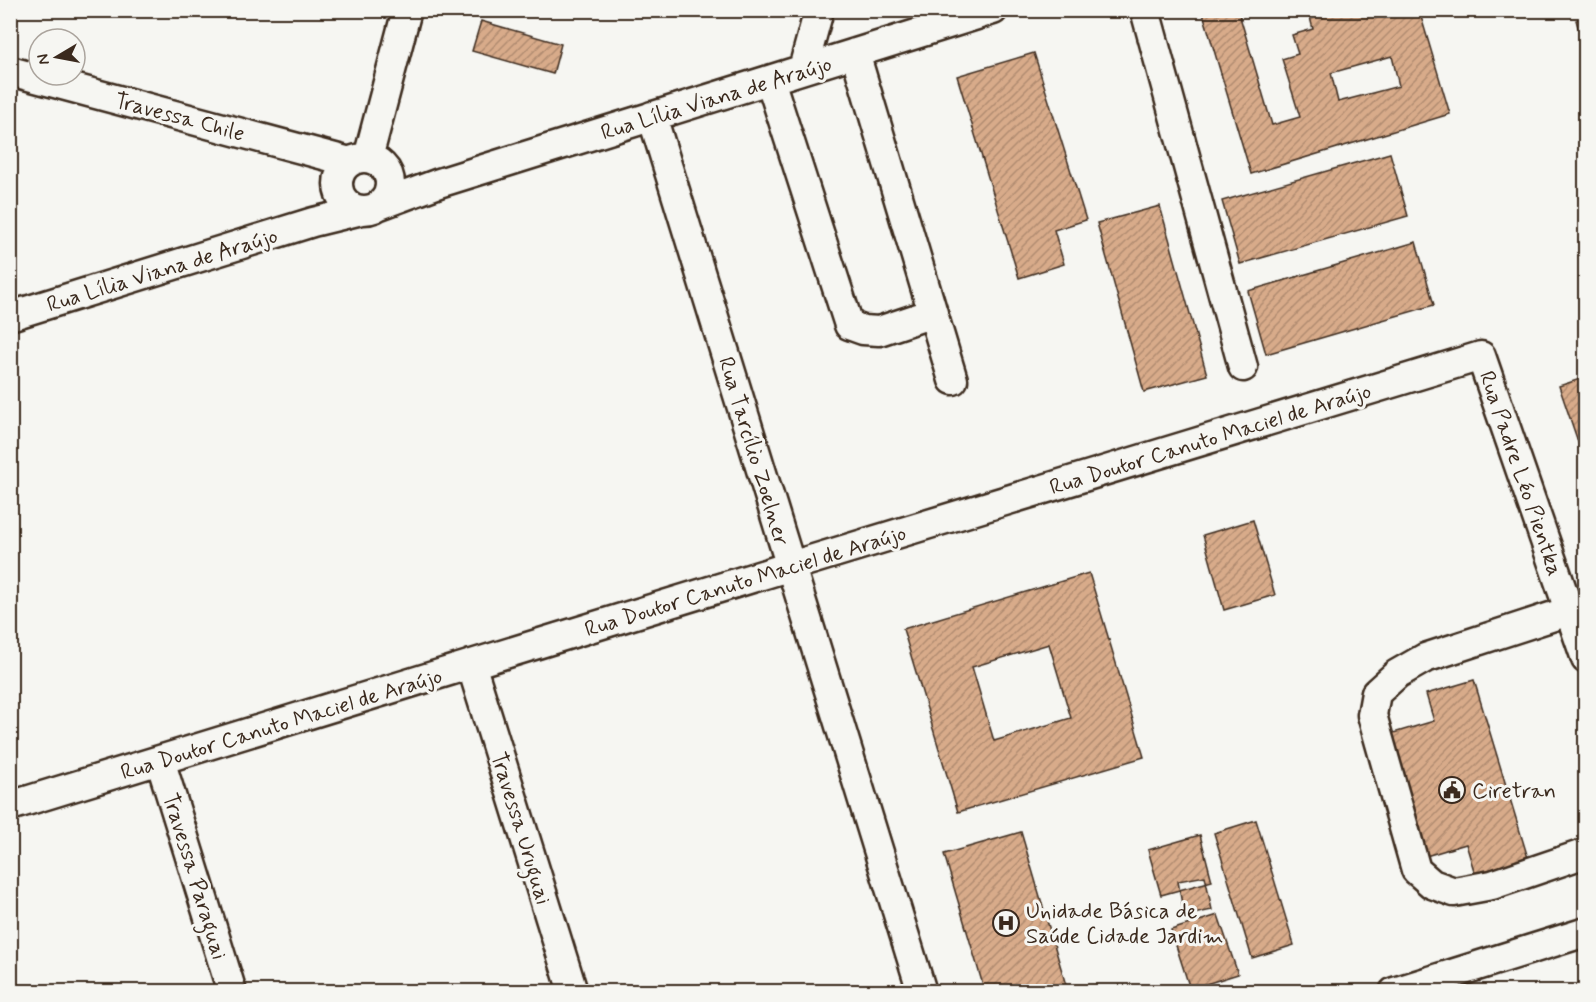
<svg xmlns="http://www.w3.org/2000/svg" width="1596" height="1002" font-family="Mynerve,sans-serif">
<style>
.building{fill:url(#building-hatch);stroke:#3b2a1e;stroke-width:1.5;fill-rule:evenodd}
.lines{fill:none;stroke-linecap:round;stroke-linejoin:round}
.minor-casing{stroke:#3b2a1e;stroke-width:33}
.minor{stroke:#f6f6f2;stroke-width:28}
.labels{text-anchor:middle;stroke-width:6;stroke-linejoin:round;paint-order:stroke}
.street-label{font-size:22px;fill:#3b2a1e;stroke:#f6f6f2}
.poi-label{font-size:22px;fill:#3b2a1e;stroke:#f6f6f2;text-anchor:start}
</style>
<defs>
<pattern id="building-hatch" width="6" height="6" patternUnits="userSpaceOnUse" patternTransform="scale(1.5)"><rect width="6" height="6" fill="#d8ab8a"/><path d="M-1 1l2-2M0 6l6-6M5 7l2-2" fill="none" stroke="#b08b70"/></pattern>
</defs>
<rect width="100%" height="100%" fill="#f6f6f2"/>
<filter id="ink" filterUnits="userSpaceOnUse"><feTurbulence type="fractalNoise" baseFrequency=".0167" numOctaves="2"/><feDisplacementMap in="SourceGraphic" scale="12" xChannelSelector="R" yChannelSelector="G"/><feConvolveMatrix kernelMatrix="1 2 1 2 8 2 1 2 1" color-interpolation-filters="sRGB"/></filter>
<g filter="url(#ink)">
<!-- building -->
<path class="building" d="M1202,10H1238L1272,125L1300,117L1282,59L1298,54L1292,35L1313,29L1308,10H1419L1450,114L1251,174ZM1392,56L1399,86L1338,102L1331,73Z
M1586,17V55L1576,20Z
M481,21L561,44L553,74L472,51Z
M1034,53L1086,220L1054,230L1064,264L1019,278L957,76Z
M1390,153L1408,216L1240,264L1222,201Z
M1160,206L1207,375L1144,392L1097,223Z
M1416,242L1434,305L1266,354L1248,291Z
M1586,377V465L1559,386Z
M1253,520L1275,595L1224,610L1203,535Z
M1089,573L1144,757L958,812L903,629ZM1049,644L1071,718L994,741L972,667Z
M1474,680L1528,858L1475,874L1466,844L1416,859L1380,737L1434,721L1426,694Z
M1256,820L1294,945L1252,958L1214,833Z
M1021,832L1068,992H985L944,854Z
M1200,835L1212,881L1161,895L1148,850Z
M1205,876L1212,910L1184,916L1178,881Z
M1218,915L1238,974L1190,989L1171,930Z"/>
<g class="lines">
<defs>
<path id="minor" d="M1145,10L1243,367
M855,53L953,380
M803,69L819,10
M10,71L350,162
M770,80L849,325L863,330L879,331L933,313
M652,116L922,992
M368,158L407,10
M338 184a26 26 0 1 1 52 0a26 26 0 1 1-52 0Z
M380,205L439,183L993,10
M10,316L313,222L362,210
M1569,611L1425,658L1397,674L1376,693L1372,715L1416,870L1432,884L1454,892L1492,885L1586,853
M471,664L573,992
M160,760L232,992
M10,806L791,566L1481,356L1586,659
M1394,992L1586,932"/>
</defs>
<!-- minor casing -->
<use href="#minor" class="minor-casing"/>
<!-- minor -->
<use href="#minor" class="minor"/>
</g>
</g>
<!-- icons -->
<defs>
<symbol id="civic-ring" viewBox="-11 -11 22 22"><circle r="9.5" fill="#f6f6f2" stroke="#3b2a1e" stroke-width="1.5"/><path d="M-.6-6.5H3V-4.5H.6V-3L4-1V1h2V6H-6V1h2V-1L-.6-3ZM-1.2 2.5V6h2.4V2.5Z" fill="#3b2a1e"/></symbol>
<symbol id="hospital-ring" viewBox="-11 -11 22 22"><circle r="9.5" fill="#f6f6f2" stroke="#3b2a1e" stroke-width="1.5"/><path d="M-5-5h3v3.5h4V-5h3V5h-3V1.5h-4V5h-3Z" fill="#3b2a1e"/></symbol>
</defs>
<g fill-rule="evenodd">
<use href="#civic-ring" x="1437" y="775" width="30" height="30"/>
<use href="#hospital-ring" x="991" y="908" width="30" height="30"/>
</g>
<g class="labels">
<!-- street labels -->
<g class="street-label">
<text transform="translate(716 97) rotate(-17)" y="8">Rua Lília Viana de Araújo</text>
<text transform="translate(180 116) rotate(15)" y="8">Travessa Chile</text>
<text transform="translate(162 269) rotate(-17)" y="8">Rua Lília Viana de Araújo</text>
<text transform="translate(1210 438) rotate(-17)" y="8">Rua Doutor Canuto Maciel de Araújo</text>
<text transform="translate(755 451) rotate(73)" y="8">Rua Tarcílio Zoelner</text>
<text transform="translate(1522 473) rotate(71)" y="8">Rua Padre Léo Pientka</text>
<text transform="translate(745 580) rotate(-17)" y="8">Rua Doutor Canuto Maciel de Araújo</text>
<text transform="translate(281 723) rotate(-17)" y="8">Rua Doutor Canuto Maciel de Araújo</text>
<text transform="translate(522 828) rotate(73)" y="8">Travessa Uruguai</text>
<text transform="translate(196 876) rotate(73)" y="8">Travessa Paraguai</text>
</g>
<!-- poi labels -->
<g class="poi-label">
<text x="1472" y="798">Ciretran</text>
<text x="1026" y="918">Unidade Básica de<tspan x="1026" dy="25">Saúde Cidade Jardim</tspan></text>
</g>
</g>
<!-- margin -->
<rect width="1596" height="1002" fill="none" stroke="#f6f6f2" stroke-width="36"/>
<rect x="18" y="18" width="1560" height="966" fill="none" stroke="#3b2a1e" stroke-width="2" filter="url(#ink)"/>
<!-- north arrow -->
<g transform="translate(57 57) rotate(260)"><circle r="28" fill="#f6f6f2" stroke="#aba49d" stroke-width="1.5"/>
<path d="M0-4.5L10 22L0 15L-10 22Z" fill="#3b2a1e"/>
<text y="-9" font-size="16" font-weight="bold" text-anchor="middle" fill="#3b2a1e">N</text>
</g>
</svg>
